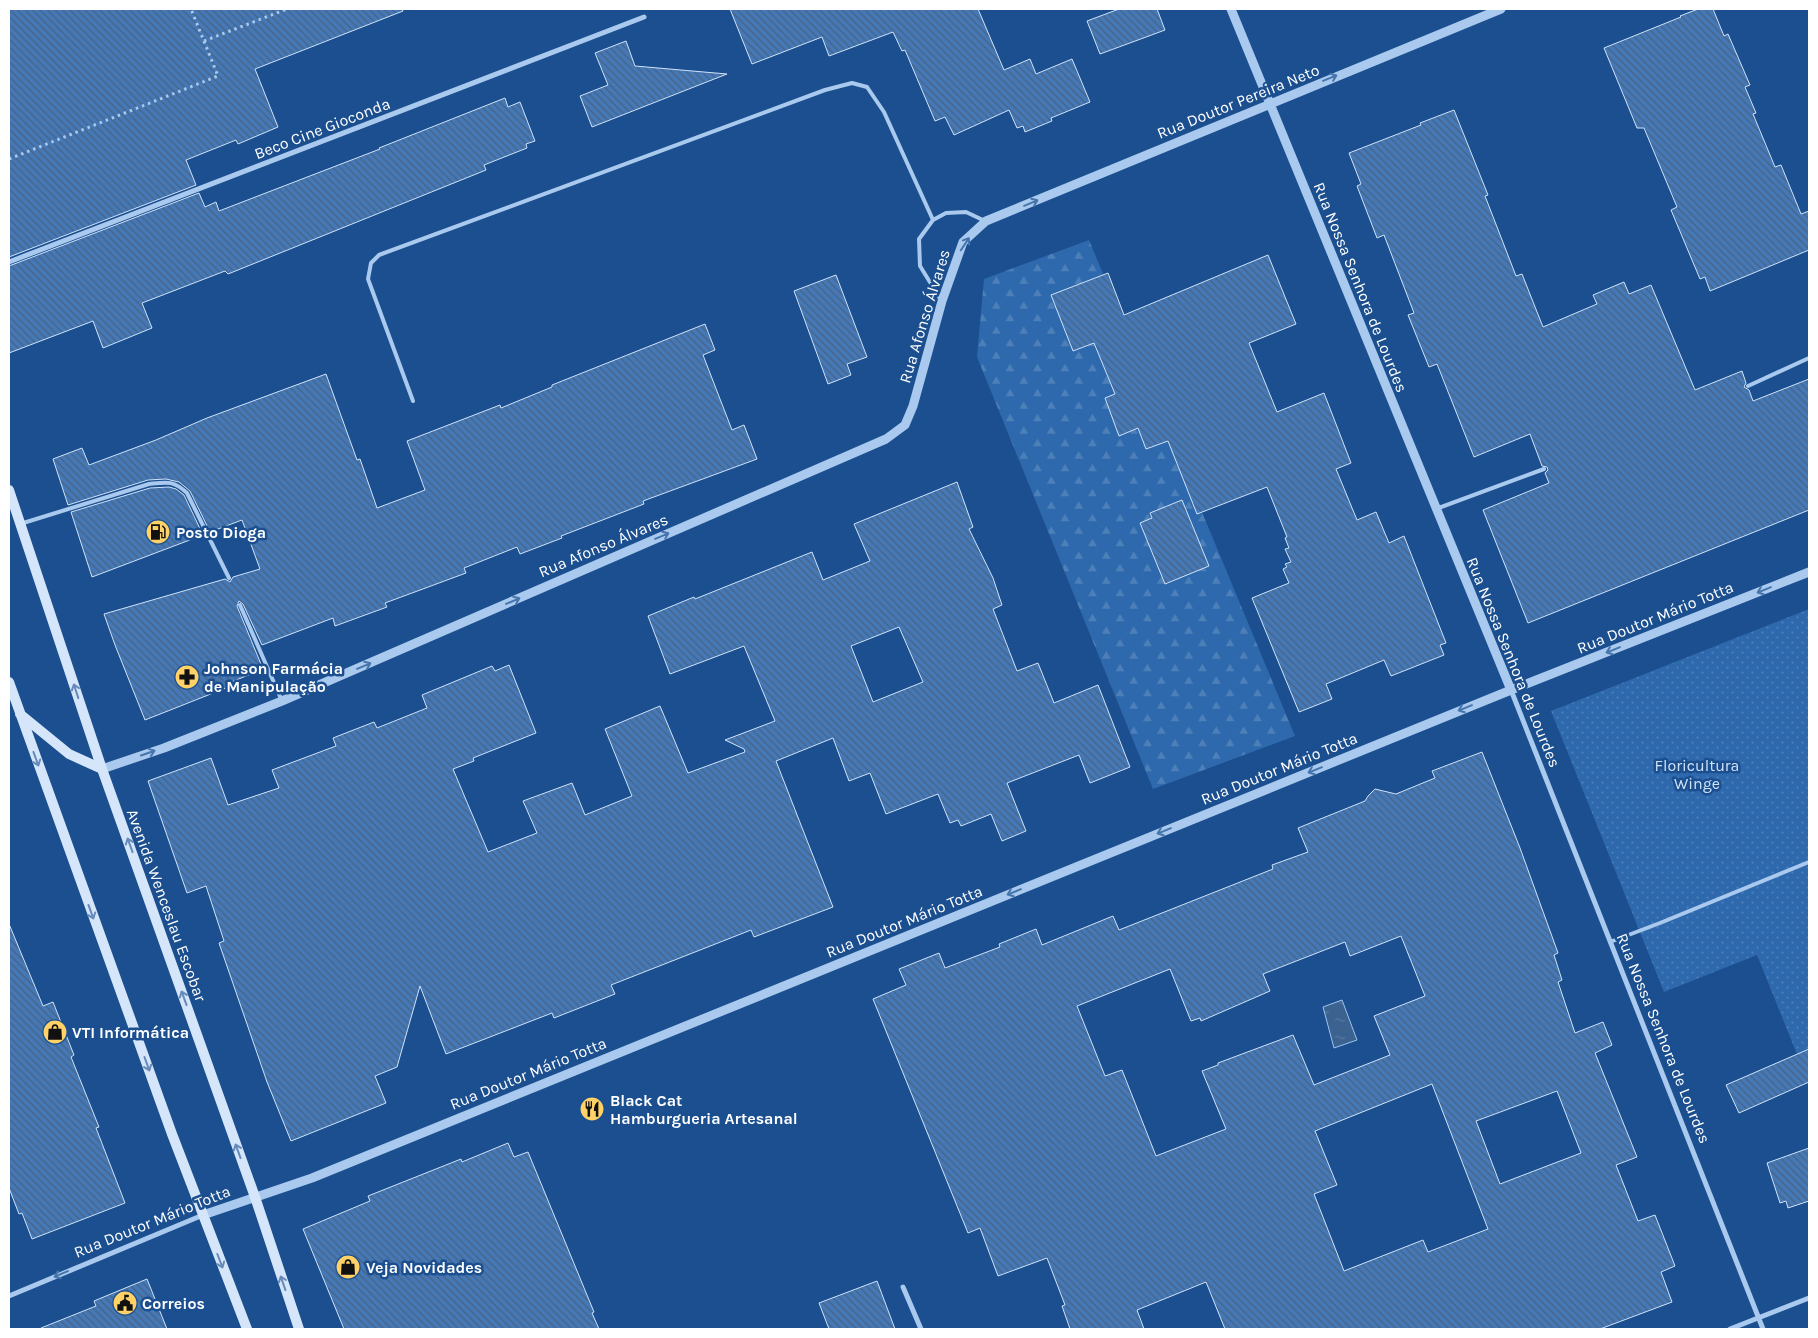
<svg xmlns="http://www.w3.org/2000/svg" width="1818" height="1338" font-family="Karla,sans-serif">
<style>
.forest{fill:url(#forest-firs)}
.garden{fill:url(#garden-dots)}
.water{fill:url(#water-ripples);stroke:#9cc4f0}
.building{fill:url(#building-back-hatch);stroke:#cfe3fa;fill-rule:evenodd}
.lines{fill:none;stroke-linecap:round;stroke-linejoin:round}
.path{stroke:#a9c9ee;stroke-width:3;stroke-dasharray:2.5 4;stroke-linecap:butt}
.service{stroke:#a9c9ee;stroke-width:4}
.minor{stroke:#a9c9ee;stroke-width:5}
.tertiary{stroke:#a9c9ee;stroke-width:9}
.secondary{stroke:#d6e6fa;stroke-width:10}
.oneway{stroke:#4674ac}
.oneway2{stroke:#668bba}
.labels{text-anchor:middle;stroke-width:5;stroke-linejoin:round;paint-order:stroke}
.street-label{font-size:16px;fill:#fff;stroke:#1b4f8f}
.poi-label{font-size:16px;font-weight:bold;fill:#fff;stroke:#1b4f8f;text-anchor:start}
.park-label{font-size:16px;fill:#cfe3fa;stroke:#1b4f8f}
</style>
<defs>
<pattern id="forest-firs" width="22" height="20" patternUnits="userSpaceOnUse" patternTransform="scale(1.25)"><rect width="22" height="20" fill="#2e69ad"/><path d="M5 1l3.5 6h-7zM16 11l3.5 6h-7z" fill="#4d80b9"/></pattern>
<pattern id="garden-dots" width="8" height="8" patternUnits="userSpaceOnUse" patternTransform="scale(1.25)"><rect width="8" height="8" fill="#2e69ad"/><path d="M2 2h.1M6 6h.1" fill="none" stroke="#4d80b9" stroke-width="1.8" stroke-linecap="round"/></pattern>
<pattern id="water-ripples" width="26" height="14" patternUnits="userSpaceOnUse" patternTransform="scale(1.25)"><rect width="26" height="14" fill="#3c6290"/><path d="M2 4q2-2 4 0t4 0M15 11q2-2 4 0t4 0" fill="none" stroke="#597aa1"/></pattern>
<pattern id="building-back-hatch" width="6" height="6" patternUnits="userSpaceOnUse" patternTransform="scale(1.25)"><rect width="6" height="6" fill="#4478b7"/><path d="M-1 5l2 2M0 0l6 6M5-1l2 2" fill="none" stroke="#486282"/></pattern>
</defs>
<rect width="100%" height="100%" fill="#1b4f8f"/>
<!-- forest -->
<path class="forest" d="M1089,240L1295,736L1153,789L977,357L984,279Z"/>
<!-- garden -->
<path class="garden" d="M1809,609V1084L1757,955L1664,992L1551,711Z"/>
<!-- water -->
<path class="water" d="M1342,1000L1357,1040L1334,1048L1323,1007Z"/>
<!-- building -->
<path class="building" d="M9,9H402L403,11L255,69L278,127L238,144L236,140L186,160L196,185L9,257Z
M730,9H978L1004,70L1030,59L1036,74L1072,59L1090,102L1051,118L1052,121L1025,132L1023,126L1017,128L1009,110L954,135L945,117L935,121L905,50L902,51L893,32L829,56L822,37L752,64Z
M1119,9H1157L1165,30L1100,54L1087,21Z
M1698,9H1713L1724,36L1728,34L1750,85L1745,87L1756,113L1753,114L1775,167L1781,165L1801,214L1809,211V250L1710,291L1705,277L1700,279L1671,210L1677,207L1644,128H1637L1604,48L1681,17L1680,16Z
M626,41L635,66L727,74L592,127L580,96L608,85L595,53Z
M505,98L508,107L520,102L535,141L526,144L527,148L484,165L486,170L228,274L225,271L142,303L152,328L103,348L93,321L9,353V266L199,193L205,207L216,202L219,211L380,149L379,148Z
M1454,110L1488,195L1485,196L1516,276L1522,274L1543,327L1597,304L1593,295L1624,282L1629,294L1651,285L1695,390L1742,371L1746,383L1744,387L1749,390L1753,401L1809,379V510L1528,623L1483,510L1549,483L1545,473L1548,470L1547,467L1542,466L1530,434L1474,457L1437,364L1429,367L1408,315L1414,313L1384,235L1377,238L1357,186L1361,184L1349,153L1421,125L1420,123Z
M1268,255L1296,324L1249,343L1277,412L1324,393L1351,463L1336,469L1357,520L1376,512L1389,543L1404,536L1446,643L1440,645L1444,655L1391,676L1384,660L1326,684L1332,699L1299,712L1252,598L1289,583L1283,569L1287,567L1285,564L1291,562L1285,549L1289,548L1285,538L1287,537L1267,487L1197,514L1168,441L1146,449L1138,428L1119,436L1105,398L1115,394L1094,343L1073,351L1051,295L1108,273L1124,315Z
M836,275L867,357L847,364L851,375L828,384L794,291Z
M705,324L715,350L703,355L732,430L744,425L757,459L643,501L644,504L561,536L562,538L520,554L517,547L464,568L466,573L385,603L387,607L335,626L333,618L262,645L243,604L239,601L237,606L263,669L229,683L231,686L145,720L115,645L104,614L225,579L230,582L233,577L260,569L242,520L210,532L190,491L179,482L166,479L148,480L68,505L53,459L82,448L89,465L156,440L207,418L326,374L357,460L360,459L377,508L425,490L407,441L500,405L501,408L552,387V385Z
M957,482L973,527L969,529L993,578L1002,605L993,609L1017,671L1038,663L1054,703L1098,685L1130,767L1090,783L1079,755L1007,783L1026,831L1002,841L991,814L961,826L958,820L950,823L938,794L886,814L870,773L849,781L833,738L776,761L833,907L754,937L751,930L611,985L615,994L554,1018L552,1013L446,1054L420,986L397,1067L375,1076L386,1103L291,1141L267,1082L219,943L224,941L206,886L187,893L148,781L211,758L228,805L279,788L272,770L336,746L333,738L374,722L377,728L427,708L422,695L492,666L495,671L509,665L536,733L473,758L474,761L453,769L488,852L537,833L523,801L572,783L585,815L632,796L605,729L660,706L688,773L745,752L744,749L725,740L775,721L744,646L670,674L648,616L694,597L695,599L812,552L823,580L870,561L854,524ZM899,627L923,682L873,702L851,646Z
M169,487L176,489L184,495L203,535L92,577L71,512L150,488Z
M1182,500L1209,566L1165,584L1140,523L1152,518L1150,513Z
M1482,752L1520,848L1558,953L1554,955L1562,980L1558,982L1575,1033L1603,1022L1612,1045L1595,1053L1637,1157L1616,1165L1638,1221L1655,1215L1675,1266L1661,1272L1672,1302L1600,1329H1225L1206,1282L1137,1310L1144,1329H1070L1062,1306L1065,1305L1047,1258L998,1276L980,1228L968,1233L873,999L906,985L899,969L939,953L945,968L1000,947L999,944L1036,929L1042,945L1113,916L1119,930L1273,869L1272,865L1308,852L1298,828L1365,801L1368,796L1375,789L1396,794L1435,778L1432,771ZM1401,936L1425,996L1374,1016L1390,1055L1314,1085L1293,1035L1218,1063V1065L1202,1071L1226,1129L1156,1156L1122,1070L1105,1076L1077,1006L1170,969L1191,1021L1200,1018L1201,1021L1270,991L1263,974L1345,942L1350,956ZM1432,1084L1488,1229L1428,1252L1423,1240L1344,1271L1314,1194L1337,1185L1315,1131ZM1557,1091L1581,1153L1500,1184L1476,1121Z
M9,924L43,1006L53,1002L74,1055L71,1057L99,1127L96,1128L125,1203L32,1239L22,1213L19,1214L9,1188Z
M1809,1049V1082L1739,1113L1726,1085Z
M508,1143L514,1157L528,1152L594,1312L592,1313L599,1329H344L303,1229L370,1201L368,1196L461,1159L462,1162Z
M1809,1148V1201L1788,1208L1786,1201L1780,1203L1767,1163Z
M147,1279L167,1329H42L41,1328L96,1306L94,1301Z
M877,1281L895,1329H829L819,1303Z"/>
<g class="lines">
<!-- path -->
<path class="path" d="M204,41L287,9
M9,159L218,76L191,9"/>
<!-- service -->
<path class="service" d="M941,300L920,266L919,239L933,220L946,213L966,212L985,221
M1748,386L1809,358
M413,401L368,279L371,263L379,255L825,90L852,83L867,87L884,112L933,220
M1436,509L1544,469
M20,524L149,484C167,482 173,480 187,493L229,578
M240,605L282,701
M1610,942L1660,923L1809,862"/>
<!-- minor -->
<path class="minor" d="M9,262L644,17
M1511,690L1763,1329
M903,1287L921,1329
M9,1296L203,1215
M1730,1329L1809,1298"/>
<!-- tertiary -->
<path class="tertiary" d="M1231,9L1511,690
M102,769L164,748L282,701L886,439L905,425L913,406L942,301L963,242L986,221L1501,9
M203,1215L312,1178L1511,690L1809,572"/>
<!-- secondary -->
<path class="secondary" d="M9,490L102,769L255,1197L299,1329
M9,682L172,1134L247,1329
M20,714L69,754L102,769"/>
</g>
<!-- one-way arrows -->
<defs><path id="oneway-shaft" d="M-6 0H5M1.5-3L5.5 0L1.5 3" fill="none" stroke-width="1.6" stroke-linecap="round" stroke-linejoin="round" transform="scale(1.25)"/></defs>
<g class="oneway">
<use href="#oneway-shaft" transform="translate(1330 78) rotate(-22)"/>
<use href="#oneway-shaft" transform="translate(1031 203) rotate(-23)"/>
<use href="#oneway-shaft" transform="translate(965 244) rotate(-56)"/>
<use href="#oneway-shaft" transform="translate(662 536) rotate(-23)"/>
<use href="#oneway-shaft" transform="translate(1764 590) rotate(158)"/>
<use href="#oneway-shaft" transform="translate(513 601) rotate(-23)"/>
<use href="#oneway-shaft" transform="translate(1613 650) rotate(158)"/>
<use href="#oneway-shaft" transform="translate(364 666) rotate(-23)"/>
<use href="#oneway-shaft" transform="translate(1465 708) rotate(158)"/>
<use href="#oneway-shaft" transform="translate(148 753) rotate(-19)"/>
<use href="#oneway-shaft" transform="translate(1315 770) rotate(158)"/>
<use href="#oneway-shaft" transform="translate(1164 831) rotate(158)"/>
<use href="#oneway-shaft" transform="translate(1014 892) rotate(158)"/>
<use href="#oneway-shaft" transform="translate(61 1274) rotate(157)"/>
</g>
<g class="oneway2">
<use href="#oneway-shaft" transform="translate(76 691) rotate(-108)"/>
<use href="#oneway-shaft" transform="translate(36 759) rotate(70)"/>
<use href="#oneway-shaft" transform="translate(130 845) rotate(-110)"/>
<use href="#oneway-shaft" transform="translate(91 912) rotate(70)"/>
<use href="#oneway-shaft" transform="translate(184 998) rotate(-110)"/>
<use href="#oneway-shaft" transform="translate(147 1064) rotate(70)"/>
<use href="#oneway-shaft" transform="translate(238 1151) rotate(-110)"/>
<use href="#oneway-shaft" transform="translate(220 1261) rotate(69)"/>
<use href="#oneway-shaft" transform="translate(283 1283) rotate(-109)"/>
</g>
<!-- icons -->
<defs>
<symbol id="fuel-disc" viewBox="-11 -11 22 22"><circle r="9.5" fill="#ffd166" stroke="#1b4f8f"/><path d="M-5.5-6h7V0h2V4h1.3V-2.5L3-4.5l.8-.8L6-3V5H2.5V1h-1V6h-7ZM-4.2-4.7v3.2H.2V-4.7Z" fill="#111"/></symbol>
<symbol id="pharmacy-disc" viewBox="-11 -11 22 22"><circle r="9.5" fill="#ffd166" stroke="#1b4f8f"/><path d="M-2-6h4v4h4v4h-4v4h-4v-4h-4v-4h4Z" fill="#111"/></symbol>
<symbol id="shop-disc" viewBox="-11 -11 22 22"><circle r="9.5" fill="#ffd166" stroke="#1b4f8f"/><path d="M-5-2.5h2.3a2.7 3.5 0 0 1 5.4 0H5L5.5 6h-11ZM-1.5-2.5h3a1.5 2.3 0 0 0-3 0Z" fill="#111"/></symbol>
<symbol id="restaurant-disc" viewBox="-11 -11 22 22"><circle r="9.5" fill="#ffd166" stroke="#1b4f8f"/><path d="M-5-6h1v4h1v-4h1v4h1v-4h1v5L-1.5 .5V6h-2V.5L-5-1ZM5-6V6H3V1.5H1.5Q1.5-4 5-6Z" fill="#111"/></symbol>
<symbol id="civic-disc" viewBox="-11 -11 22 22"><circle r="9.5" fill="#ffd166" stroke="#1b4f8f"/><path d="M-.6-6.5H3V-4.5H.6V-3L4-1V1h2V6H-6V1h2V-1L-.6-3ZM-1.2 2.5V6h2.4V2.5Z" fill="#111"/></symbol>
</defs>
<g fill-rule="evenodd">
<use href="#fuel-disc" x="144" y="518" width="28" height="28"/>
<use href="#pharmacy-disc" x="173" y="663" width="28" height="28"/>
<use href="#shop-disc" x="41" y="1018" width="28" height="28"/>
<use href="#restaurant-disc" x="578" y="1095" width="28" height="28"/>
<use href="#shop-disc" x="334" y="1253" width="28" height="28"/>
<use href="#civic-disc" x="111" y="1289" width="28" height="28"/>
</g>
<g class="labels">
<!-- street labels -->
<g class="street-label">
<text transform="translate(1238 101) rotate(-22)" y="6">Rua Doutor Pereira Neto</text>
<text transform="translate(322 128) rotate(-21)" y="6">Beco Cine Gioconda</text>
<text transform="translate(1361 287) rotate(68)" y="6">Rua Nossa Senhora de Lourdes</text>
<text transform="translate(924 316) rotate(-73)" y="6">Rua Afonso Álvares</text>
<text transform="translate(603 545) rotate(-23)" y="6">Rua Afonso Álvares</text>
<text transform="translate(1655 617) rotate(-22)" y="6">Rua Doutor Mário Totta</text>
<text transform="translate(1514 662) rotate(68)" y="6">Rua Nossa Senhora de Lourdes</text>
<text transform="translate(1279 768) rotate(-22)" y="6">Rua Doutor Mário Totta</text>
<text transform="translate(167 905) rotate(70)" y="6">Avenida Wenceslau Escobar</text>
<text transform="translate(904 921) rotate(-22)" y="6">Rua Doutor Mário Totta</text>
<text transform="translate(1664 1038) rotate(68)" y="6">Rua Nossa Senhora de Lourdes</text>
<text transform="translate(528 1073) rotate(-22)" y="6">Rua Doutor Mário Totta</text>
<text transform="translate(152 1221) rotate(-22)" y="6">Rua Doutor Mário Totta</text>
</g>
<!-- poi labels -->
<g class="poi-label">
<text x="176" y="538">Posto Dioga</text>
<text x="204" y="674">Johnson Farmácia<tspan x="204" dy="18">de Manipulação</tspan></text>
<text x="72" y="1038">VTI Informática</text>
<text x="610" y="1106">Black Cat<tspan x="610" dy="18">Hamburgueria Artesanal</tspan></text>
<text x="366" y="1273">Veja Novidades</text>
<text x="142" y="1309">Correios</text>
</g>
<!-- park labels -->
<g class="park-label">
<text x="1697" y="771">Floricultura<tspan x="1697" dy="18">Winge</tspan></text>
</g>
</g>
<!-- border -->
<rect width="1818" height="1338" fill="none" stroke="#ffffff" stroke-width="20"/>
</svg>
